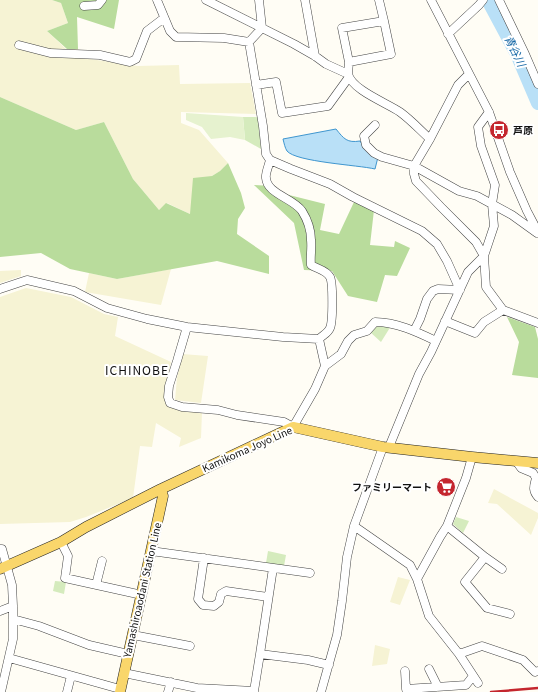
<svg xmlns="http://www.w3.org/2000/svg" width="538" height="692" font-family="Georgia,'Noto Sans JP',serif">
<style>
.farmland{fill:#f6f3d4}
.green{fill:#d5ebbd}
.forest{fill:#b9dc9c}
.pitch{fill:#e6f2cf}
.water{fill:#b9e0f7;stroke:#3f96cf}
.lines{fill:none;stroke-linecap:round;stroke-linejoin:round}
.river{stroke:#b9e0f7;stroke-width:14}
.minor-casing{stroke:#444;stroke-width:9}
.major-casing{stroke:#222;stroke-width:11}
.minor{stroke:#fff;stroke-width:8}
.major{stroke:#f9d66b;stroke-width:10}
.rail{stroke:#c4262e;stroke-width:2.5}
.labels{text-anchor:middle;stroke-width:4;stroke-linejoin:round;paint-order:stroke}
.poi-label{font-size:10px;font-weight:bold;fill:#111;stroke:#fff;text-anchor:start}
.street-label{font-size:10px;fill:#111;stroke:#fff}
.water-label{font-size:11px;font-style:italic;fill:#1768a6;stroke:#fff}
.quarter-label{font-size:12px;letter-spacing:1px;fill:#111;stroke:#fff}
</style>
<rect width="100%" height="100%" fill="#fffdf5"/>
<!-- farmland -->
<path class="farmland" d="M0,0H52L61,3L68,23L47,31L66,49H78L83,58L138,66L179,65L180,84L250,83L256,114L181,112V123L199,130L228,163L220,171L212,176L190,214L167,203L159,210L133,179L104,122L76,130L0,97Z
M171,269L161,305L85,292L89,273L117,279Z
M21,270V276L0,283V271Z
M26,288L71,297L104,314L118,317L115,336L171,362L164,395L168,406L202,412L201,438L179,447L181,438L156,423L152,447L140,446L133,498L86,517L70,522L0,524V297Z
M182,354L208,356L201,403L175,400L177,378Z
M494,489L538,513V518L531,535L497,504L488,503Z
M398,577L410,580L400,605L390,602Z
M375,645L390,649L387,664L372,666Z"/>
<!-- green -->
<path class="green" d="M243,117H258L261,149L245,140Z
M376,325L391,326L381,342L370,332Z
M456,517L469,521L463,533L453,524Z
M268,551L286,555L284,566L266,563Z
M55,581L66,582L64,594L53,591Z"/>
<!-- forest -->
<path class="forest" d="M52,0H119L114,29L77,17L78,49H67L47,31L68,23L61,3Z
M0,97L76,130L104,122L133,179L159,210L166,203L190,214L193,178L212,176L220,171L228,163L241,193L245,208L238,219L237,234L269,256V274L217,261L117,279L70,269L41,253L0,257Z
M254,185L273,186L285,194L325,204L320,230L339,234L354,202L374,210L370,245L394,247L395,241L410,248L397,276L385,275L377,302L348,296L332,271L304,270L294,223Z
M507,317L535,327L538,339V378L512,375L519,342Z"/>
<!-- pitch -->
<path class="pitch" d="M186,113L243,117L245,140L230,137L211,139L202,127L186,120Z"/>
<!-- water -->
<path class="water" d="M336,129C344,139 347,143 360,141L365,149L378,157L375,169C358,165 296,162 287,151C285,148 284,143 283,139Z"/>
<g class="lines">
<!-- river -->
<path class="river" d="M488,0L517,54L538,103"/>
<defs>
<path id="minor" d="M157,0L170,31L176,37L224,38L249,42
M206,0L294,44L315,56L326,64L348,74C352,90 387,103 400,112C411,120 420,130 430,139
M259,0L262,28L249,42L263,126L266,154L270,160L291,169L330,184L353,197L422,231L437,244L447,261L460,290L438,289L433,291L427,299L420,319L414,331
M305,0L315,56
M431,0L489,112L510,172L527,211L538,232
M499,0L525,54L538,84
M84,6L98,5L102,0
M448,34L479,5L483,0
M19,45L50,53L100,55L130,62L136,59L147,31L164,18
M349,62L391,54L384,21
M348,74L349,62L342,28L384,21L379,0
M469,74L458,85L430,139L414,166V174L416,181L441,207L476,242L484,256L486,287L503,310
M256,85L276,82L282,113L328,106L349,77
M375,125L364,136L366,145L374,153L382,157L414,166L459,191L477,196L512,215L537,233
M270,160C269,165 265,174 266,178C267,194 293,198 302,211C307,219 311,230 311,240C312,249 310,257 311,265C317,269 326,270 330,277C333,283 333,321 330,328C328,333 323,335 319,339
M0,289L27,280L74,291L107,308L147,319L187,327L283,337L319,339L325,366
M445,321L475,333L484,322L503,310L538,323
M187,327L177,361L169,386L168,397L170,403L182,407L218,410L237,415L284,422L293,427L315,389L325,366L341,354L348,341L354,335L367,331L375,322C396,322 417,332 436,341
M389,447L419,374L431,352L468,272L484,256L494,226L492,204L495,185L481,146L478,127L489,112
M472,457L466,478L447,526L440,537L417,579L429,616L459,654L478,683
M516,461L521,468L533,473L536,478C534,486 532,490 538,497
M354,526L410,565L417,579
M447,526L485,557L502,569
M61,542L68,556L65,578L142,595
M0,549H2L12,585L13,606V639L1,692
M151,551L310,573
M485,557L465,582L487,608L510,614
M204,558L198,599L203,605L214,606L219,602L221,594L226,591L268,597
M96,585L102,561
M0,611L13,606
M13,619L39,626L89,645L128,654
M133,635L190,646
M260,654L273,568
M459,654L482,646L523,660L535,672L538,671
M9,658L120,689
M429,669L438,687
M405,671L406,689L466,685L473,676
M124,673L197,688L254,691L260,654L308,660L329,665
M67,692L71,676
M168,692L171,682
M321,692L337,635L342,601L347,557L354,526L383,447"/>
<path id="major" d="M0,569L61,542L86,527L161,489L293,427L383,447L472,457L538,463
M120,692L163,496L161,489"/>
</defs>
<!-- minor casing -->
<use href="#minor" class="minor-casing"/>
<!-- major casing -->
<use href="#major" class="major-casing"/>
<!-- minor -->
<use href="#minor" class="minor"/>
<!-- major -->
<use href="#major" class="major"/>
<!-- rail -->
<path class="rail" d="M491,692L538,688"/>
</g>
<!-- icons -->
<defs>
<symbol id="bus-disc" viewBox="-11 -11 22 22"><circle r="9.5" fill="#c4262e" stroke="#fff"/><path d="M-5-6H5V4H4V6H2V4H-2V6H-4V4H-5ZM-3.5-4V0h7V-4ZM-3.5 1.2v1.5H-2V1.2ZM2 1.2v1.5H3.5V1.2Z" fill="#fff"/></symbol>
<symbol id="supermarket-disc" viewBox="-11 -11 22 22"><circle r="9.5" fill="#c4262e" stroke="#fff"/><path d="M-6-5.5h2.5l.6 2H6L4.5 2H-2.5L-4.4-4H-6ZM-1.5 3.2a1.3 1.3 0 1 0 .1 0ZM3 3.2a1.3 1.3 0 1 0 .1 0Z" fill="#fff"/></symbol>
</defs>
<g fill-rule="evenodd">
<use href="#bus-disc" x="488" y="119" width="22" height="22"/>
<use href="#supermarket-disc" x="435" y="476" width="22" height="22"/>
</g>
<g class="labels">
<!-- poi labels -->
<g class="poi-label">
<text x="513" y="134">芦原</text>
<text x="432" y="491" text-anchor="end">ファミリーマート</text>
</g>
<!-- street labels -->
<g class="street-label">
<text transform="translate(247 449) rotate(-24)" y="4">Kamikoma Joyo Line</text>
<text transform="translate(142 590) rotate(-77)" y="4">Yamashiroaodani Station Line</text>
</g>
<!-- water labels -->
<g class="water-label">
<text transform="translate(515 51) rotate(64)" y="4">青谷川</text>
</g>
<!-- quarter labels -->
<g class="quarter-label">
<text x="137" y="375">ICHINOBE</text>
</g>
</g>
</svg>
